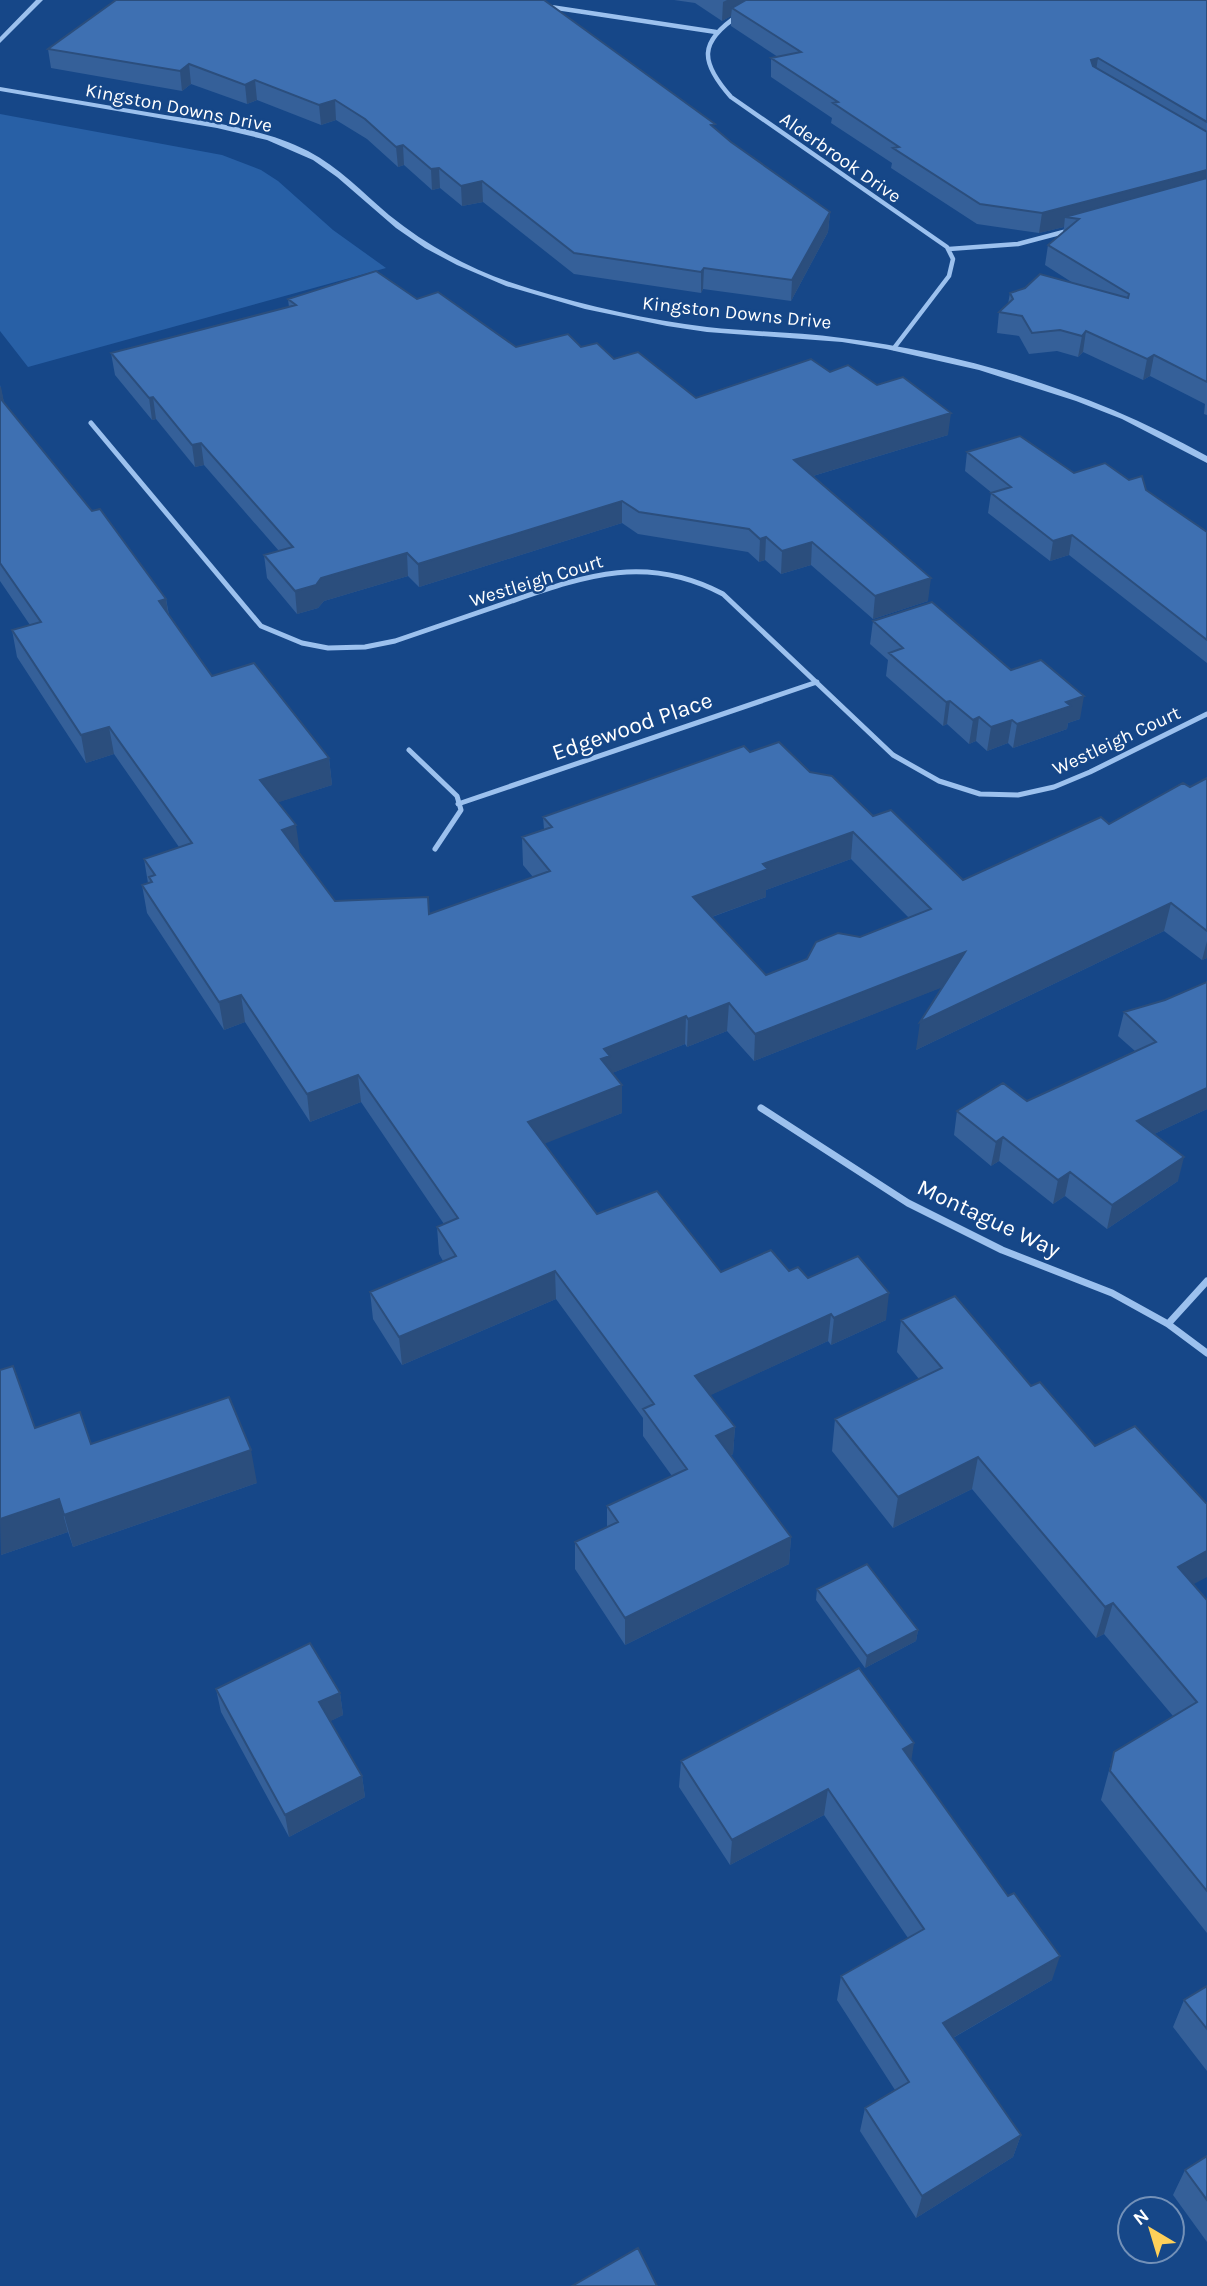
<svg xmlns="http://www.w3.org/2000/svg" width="1207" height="2286" font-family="Karla,sans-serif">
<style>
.green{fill:#2860a6}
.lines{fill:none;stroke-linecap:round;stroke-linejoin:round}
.minor-far2{stroke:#9cc1ee;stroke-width:4.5}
.minor-far1{stroke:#9cc1ee;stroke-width:5}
.minor{stroke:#9cc1ee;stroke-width:7}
.tertiary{fill:#9cc1ee;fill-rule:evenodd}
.wall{fill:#356099;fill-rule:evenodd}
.shaded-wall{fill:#2b4e7d}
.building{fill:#3e70b2;stroke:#2b4e7d;stroke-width:2;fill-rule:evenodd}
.labels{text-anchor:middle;stroke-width:5;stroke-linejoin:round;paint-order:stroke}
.far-street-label{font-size:19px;fill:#fff;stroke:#164788}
.street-label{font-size:23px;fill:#fff;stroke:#164788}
</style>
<rect width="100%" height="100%" fill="#164788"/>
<!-- green -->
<path class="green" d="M0,114L222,155L261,170L278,181L333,230L386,268L28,367L0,331Z"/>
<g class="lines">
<!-- minor-far2 -->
<path class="minor-far2" d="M544,6L716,32
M739,15C698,42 700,62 731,97L947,247L953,259L949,276L894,348
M949,249L1018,244L1071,230"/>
<!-- minor-far1 -->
<path class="minor-far1" d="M91,423L261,626L302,643L328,648L365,647L395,641C434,628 473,614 512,601C587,575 647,554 723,594L893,755L939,781L980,794L1018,795L1054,787L1090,772L1207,714
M409,750L457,796L461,810L435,849
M458,804L817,682"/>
<!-- minor -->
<path class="minor" d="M761,1108L908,1203L1002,1250L1112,1293L1168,1324L1207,1353
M1168,1324L1207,1281"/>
<!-- tertiary -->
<path class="tertiary" d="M36,0H43L0,43V37Z
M0,87C53,96 106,105 159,114C209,122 263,128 308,151C339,167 363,193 389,215C431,249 479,274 531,289C588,306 648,320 707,327C752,332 797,332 842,338C969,354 1095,393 1207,456V463L1122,419L1076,401L979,370L886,349L842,342L707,332L667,326L585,309L506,286L457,265L425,248L396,228L337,177L313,160L267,140L217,128L0,91Z"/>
</g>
<!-- wall -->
<path class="wall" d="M674,0H1207V415L1204,414L1205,404L1150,376L1143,380L1083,352L1078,357L1057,351L1029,354L1019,336L997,333L999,312L1008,304L1010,293L1073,283L1045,265L1048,245L1063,232L1064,227L1039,233L977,224L891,168L892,163L831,123L832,118L771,77V58L778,57L731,26V16L722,21L695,3Z
M545,2L731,142L830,212L828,232L791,301L703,289L701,293L574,274L483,202L462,206L440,188L432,190L404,165L398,167L367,139L336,120L321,125L257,100L247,104L191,84L182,91L51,68L48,49Z
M288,299H417L516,347H581L614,359L696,398L830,372L948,435L813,476L928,601L873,619L811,565L781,574L765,560L759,562L748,552L638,534L622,523L419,587L408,576L324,601L318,608L297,614L267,578L264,555L279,551L204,465L195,467L156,419L152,420L115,375L111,353L289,307Z
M0,385L4,403L92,511L166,599L169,615L212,676L329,758L332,785L278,802L299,853L335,901L430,914L533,877L523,865L522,837L544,829L543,817L750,752L810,772L963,880L1109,824L1190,787L1207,778V958L1202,960L1164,931L916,1050L942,987L754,1061L727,1031L687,1047L685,1044L612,1073L622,1085V1113L544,1143L597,1214L721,1272L789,1271L808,1278L886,1320L831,1345L828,1341L710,1395L735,1427L733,1454L730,1456L791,1537L789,1564L625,1645L575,1569V1542L607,1527V1506L672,1476L643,1436V1418L556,1299L402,1365L373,1319L370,1292L443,1261L439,1254L437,1227L444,1224L361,1102L310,1122L245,1022L224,1030L147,913L142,885L148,883L144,859L179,847L114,754L86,763L17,657L12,630L30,625L0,581ZM851,859L909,918L766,975L712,917L766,897V890Z
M967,452L1074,473L1129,480L1146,490L1207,532V663L1069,555L1050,561L988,513L991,493H992L965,471Z
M873,621L1011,670L1080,719L1068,723L1067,729L1013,748L1008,743L987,751L976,741L969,744L947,724L943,726L886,676L888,660L870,644Z
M1207,982V1109L1154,1134L1178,1181L1107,1229L1065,1196L1053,1204L999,1161L991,1166L954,1135L957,1111L1027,1101L1135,1051L1118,1036L1124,1012L1165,1000Z
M901,1320L1193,1585L1207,1600V1933L1101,1800L1114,1752L1173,1716L1104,1634L1096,1638L972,1489L893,1528L832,1451L835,1419L919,1379L897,1352Z
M0,1370L35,1428L91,1444L257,1483L73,1547L68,1532L1,1555Z
M817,1589L918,1630L916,1641L865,1668L816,1600Z
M216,1689L340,1693L343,1715L330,1721L362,1776L365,1797L289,1837L221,1712Z
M681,1761H911L1052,1980L953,2038L1021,2135L1013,2157L916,2218L860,2131L865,2108L895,2090L837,2000L841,1976L908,1938L824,1815L730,1865L679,1787Z
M1207,1986V2071L1173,2027L1184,2000Z
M1207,2156V2242L1173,2195L1185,2170Z"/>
<!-- shaded-wall -->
<path class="shaded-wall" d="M727,0H758L732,8L731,16L722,21L723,2Z
M1098,58L1095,77L1091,60Z
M189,64L191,84L182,91L180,71Z
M255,80L257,100L247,104L245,85Z
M335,100L336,120L321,125L319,105Z
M403,145L404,165L398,167L396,147Z
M439,168L440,188L432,190L431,169Z
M1207,170V189L1079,219L1065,217L1064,227L1039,233L1042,213Z
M482,181L483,202L462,206L461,186Z
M830,212L828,232L791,301L792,280Z
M704,268L703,289L701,293V272Z
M1086,331L1083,352L1078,357L1082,336Z
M1154,355L1150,376L1143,380L1147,359Z
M0,387H1L6,412L0,414Z
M153,397L156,419L152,420L149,398Z
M951,413L948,435L793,482L794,460Z
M201,443L204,465L195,467L192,445Z
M622,501V523L419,587L418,564Z
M1072,535L1069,555L1050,561L1053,541Z
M766,537L765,560L759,562L760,539Z
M812,542L811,565L781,574L782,551Z
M407,553L408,576L324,601L318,608L297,614L295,591L321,578Z
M931,578L928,601L873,619L875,596Z
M166,599L170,625L159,601Z
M1084,696L1080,719L1068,723L1067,729L1013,748L1017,724L1066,702Z
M950,701L947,724L943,726L946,702Z
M979,717L976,741L969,744L973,720Z
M1012,720L1008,743L987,751L991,727Z
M109,727L114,754L86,763L81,735Z
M329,758L332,785L264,807L260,780Z
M296,825L300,853L282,830Z
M853,832L851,859L766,890V897L692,924L693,897L763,864Z
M1171,903L1164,931L916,1050L920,1022Z
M1207,941V958L1202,960Z
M965,952L961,980L754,1061L755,1034Z
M241,995L245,1022L224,1030L219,1002Z
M729,1003L727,1031L687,1047L688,1019Z
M686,1016L685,1044L610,1074L601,1059L604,1049Z
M358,1075L361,1102L310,1122L307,1094Z
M622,1085V1113L529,1150L528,1122Z
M1207,1088V1109L1131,1145L1137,1121Z
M1003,1137L999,1161L991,1166L996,1142Z
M1184,1157L1178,1181L1107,1229L1112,1205Z
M1070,1172L1065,1196L1053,1204L1058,1180Z
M555,1271L556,1299L402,1365L399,1337Z
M889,1293L886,1320L831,1345L834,1318Z
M831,1314L828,1341L694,1403L695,1376Z
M735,1427L733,1454L714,1463L716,1436Z
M251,1450L257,1483L73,1547L64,1515Z
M978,1457L972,1489L893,1528L898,1497Z
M59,1499L68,1532L1,1555L0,1519Z
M791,1537L789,1564L625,1645V1618Z
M1207,1551V1577L1168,1598L1178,1567Z
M1113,1603L1104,1634L1096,1638L1105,1607Z
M918,1630L916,1641L865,1668L867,1656Z
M340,1693L343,1715L323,1725L319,1702Z
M914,1743L910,1769L903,1749Z
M362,1776L365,1797L289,1837L285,1815Z
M828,1789L824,1815L730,1865L732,1840Z
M1060,1956L1052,1980L937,2047L943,2023Z
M1021,2135L1013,2157L916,2218L922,2196Z"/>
<!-- building -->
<path class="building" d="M116,0H544L715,124L711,125L731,142L830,212L792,280L704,268L701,272L574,253L482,181L461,186L439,168L431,169L403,145L396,147L365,119L335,100L319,105L255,80L245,85L189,64L180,71L48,49Z
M746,0H1207V122L1098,58L1091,60L1093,66L1207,132V170L1042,213L980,204L893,148L899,147L833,103L838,102L771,58L801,52L732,8Z
M1207,178V382L1154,355L1147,359L1086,331L1082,336L1060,330L1032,333L1022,316L999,312L1013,299L1010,293L1025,288L1040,274L1128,298L1129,294L1048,245L1079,219L1065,217Z
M376,271L417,299L438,292L516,347L568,334L581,347L597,343L614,359L638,352L696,398L811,359L830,372L848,365L877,385L903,377L951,413L794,460L931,578L875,596L812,542L782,551L766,537L760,539L749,529L639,512L622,501L418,564L407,553L321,578L316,585L295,591L264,555L293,547L201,443L192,445L153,397L149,398L111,353L296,305L288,299Z
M0,398L92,511L100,509L166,599L159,601L212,676L254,663L329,758L260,780L296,825L282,830L335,901L428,897L429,914L550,871L522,837L552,827L543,817L744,746L750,752L779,742L810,772L832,776L873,816L891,810L963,880L1101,817L1109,824L1183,783L1190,787L1207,778V931L1171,903L920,1022L965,952L755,1034L729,1003L688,1019L686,1016L604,1049L610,1056L601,1059L622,1085L528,1122L597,1214L657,1191L721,1272L771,1250L789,1271L798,1267L808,1278L858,1256L889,1293L834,1318L831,1314L695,1376L735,1427L716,1436L791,1537L625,1618L575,1542L618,1522L607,1506L687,1469L643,1409L654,1404L555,1271L399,1337L370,1292L456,1256L437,1227L458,1218L358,1075L307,1094L241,995L219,1002L142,885L152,882L149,877L155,875L144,859L192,843L109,727L81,735L12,630L41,622L0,563ZM853,832L931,909L860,937L838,933L816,942L807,959L766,975L693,897L768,869L763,864Z
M1020,436L1074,473L1105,463L1129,480L1142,476L1146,490L1207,532V640L1072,535L1053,541L991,493L1011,487L967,452Z
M932,602L1011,670L1041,660L1084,696L1066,702L1071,706L1017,724L1012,720L991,727L979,717L973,720L950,701L946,702L889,653L903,648L873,621Z
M1207,982V1088L1137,1121L1184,1157L1112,1205L1070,1172L1058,1180L1003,1137L996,1142L957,1111L1003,1083L1027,1101L1156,1042L1124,1012L1165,1000Z
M955,1296L1031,1386L1040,1382L1095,1446L1135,1426L1206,1503H1207V1551L1178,1567L1207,1600V1891L1110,1771L1114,1752L1197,1702L1113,1603L1105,1607L978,1457L898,1497L835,1419L942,1368L901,1320Z
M13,1366L35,1428L80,1412L91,1444L229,1397L251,1450L64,1515L59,1499L0,1519V1370Z
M867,1564L918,1630L867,1656L817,1589Z
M310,1643L340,1693L319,1702L362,1776L285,1815L216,1689Z
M859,1668L914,1743L903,1749L1008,1896L1014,1893L1060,1956L943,2023L1021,2135L922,2196L865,2108L909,2082L841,1976L924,1929L828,1789L732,1840L681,1761Z
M1207,1986V2029L1184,2000Z
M1207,2156V2200L1185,2170Z
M638,2248L657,2286H572Z"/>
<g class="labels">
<!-- far-street labels -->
<g class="far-street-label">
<text transform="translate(179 107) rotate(11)" y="7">Kingston Downs Drive</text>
<text transform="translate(841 157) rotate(35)" y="7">Alderbrook Drive</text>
<text transform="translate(737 312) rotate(6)" y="7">Kingston Downs Drive</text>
<text transform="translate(536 580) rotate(-17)" y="7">Westleigh Court</text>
<text transform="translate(1116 740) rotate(-25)" y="7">Westleigh Court</text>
</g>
<!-- street labels -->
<g class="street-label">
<text transform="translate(632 726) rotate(-19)" y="8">Edgewood Place</text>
<text transform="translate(989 1218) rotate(25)" y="8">Montague Way</text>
</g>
</g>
<!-- north arrow -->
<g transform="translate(1151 2230) rotate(322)"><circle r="33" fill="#164788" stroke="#7391b8" stroke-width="2"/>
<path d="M0-5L12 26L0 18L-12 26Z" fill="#ffd059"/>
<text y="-10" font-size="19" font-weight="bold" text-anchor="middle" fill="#ffffff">N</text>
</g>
</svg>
